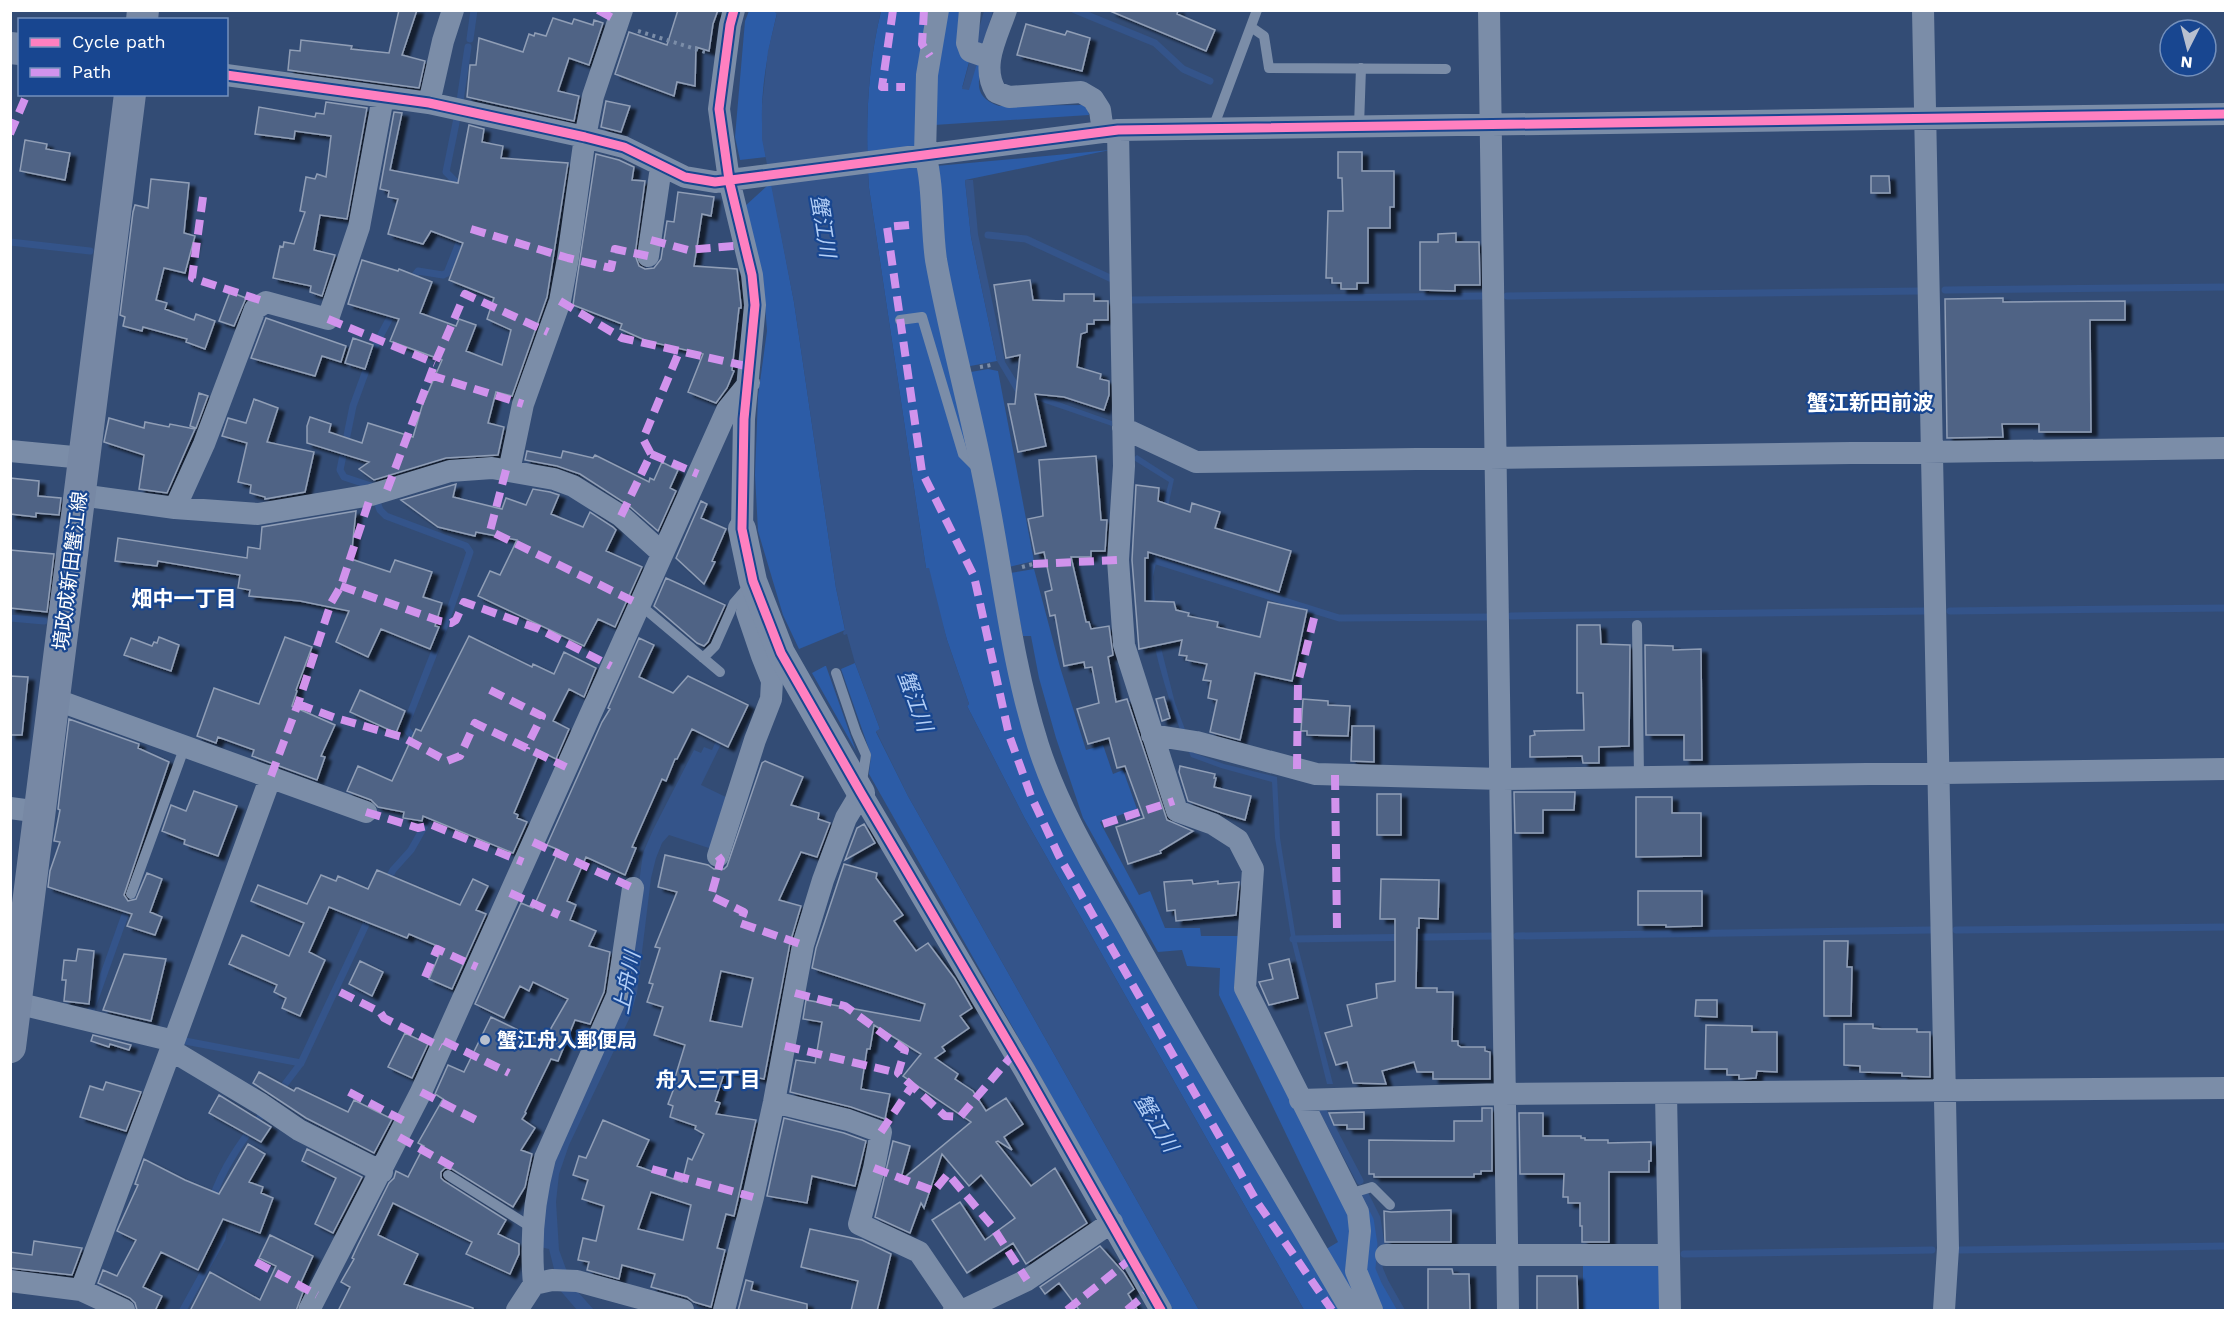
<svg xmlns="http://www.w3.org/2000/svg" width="2236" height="1321" font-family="'Work Sans','Noto Sans JP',sans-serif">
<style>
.green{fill:#2c5ca7}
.water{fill:#34548a}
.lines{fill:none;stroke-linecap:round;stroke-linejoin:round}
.stream{stroke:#34548a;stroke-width:7}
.building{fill:#506485;stroke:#909eb6;stroke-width:1.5;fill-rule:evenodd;filter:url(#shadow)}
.path{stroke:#7b8da8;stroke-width:4;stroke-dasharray:3 4.5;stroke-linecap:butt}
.service{stroke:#7b8da8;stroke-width:10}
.minor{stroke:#7b8da8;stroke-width:22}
.tertiary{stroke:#7b8da8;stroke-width:28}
.secondary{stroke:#7788a4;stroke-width:32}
.quiet{stroke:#d193ec;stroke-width:8;stroke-dasharray:15 8;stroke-linecap:butt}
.cycleway-casing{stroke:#184690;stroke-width:13}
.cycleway{stroke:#ff80c0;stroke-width:9}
.poi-dot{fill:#b8c0cf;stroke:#184690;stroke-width:2}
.labels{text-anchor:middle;stroke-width:4.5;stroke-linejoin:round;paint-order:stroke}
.street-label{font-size:20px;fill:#fff;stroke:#184690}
.poi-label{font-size:20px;font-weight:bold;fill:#fff;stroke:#184690;text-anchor:start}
.water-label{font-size:21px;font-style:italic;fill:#b2cef6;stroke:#184690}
.neighbourhood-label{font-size:21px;font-weight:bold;fill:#fff;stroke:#184690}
</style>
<defs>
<filter id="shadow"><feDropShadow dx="6" dy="4" stdDeviation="1.5" flood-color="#0009"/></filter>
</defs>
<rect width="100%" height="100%" fill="#334c75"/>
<!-- green -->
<path class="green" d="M749,11H773L777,13C766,59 756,110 766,157L740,160L735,137L745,21Z
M881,11H932L919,141L1019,704L1339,1310H1304L1025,819L967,706L969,704L947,640L926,568L869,188C865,130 867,68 881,11Z
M944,11H966L969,62L962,88L977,64L982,66C976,87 977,98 999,106L1082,105L1088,109L1089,115L934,125L937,49Z
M1110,150L965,180L971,237L997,361L965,367L944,261L936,166Z
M767,186H772L794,302L836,588L845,630L799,649L783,615L758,531L755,475L758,396L767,331L763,279L744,207Z
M988,369L998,371L1034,561L1009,567L965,373Z
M1034,569L1060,667L1086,750L1103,745L1113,774L1123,770L1137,809L1100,822L1139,895L1150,891L1165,928H1200L1201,936H1243L1239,987L1350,1210L1352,1304L1323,1251L1338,1242L1219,995L1220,968L1187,966L1182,950L1158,952L1083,818L1056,738L1039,678L1031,636H1023L1010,573Z
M855,663L880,729L876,732L908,796L1199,1310H1173L869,774L871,755L841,669Z
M825,666H826L856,751L812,673Z
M1363,1194L1375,1219L1379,1244L1378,1269L1383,1283L1400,1310H1382L1365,1279L1359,1196Z
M1583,1262H1659L1660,1310H1583Z"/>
<!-- water -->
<path class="water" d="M773,10L881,11C867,68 865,130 869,188L926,568H929L947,640L969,704L967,706L1025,819L1304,1310H1199L908,796L876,731L880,729L855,663L847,634L844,635L843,633L845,629L836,588L794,302L762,139V105L768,51L777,14Z
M984,11H993L969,90L962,89Z
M965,180H973L978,234L1005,362L1022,389L1112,421V426L1016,393L997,361L971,237Z
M1137,455L1174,479L1153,577L1157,632L1175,703L1194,753L1224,764L1277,777L1280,838L1296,939L1333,1084H1327L1292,943L1275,838L1272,782L1221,768L1191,757C1169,703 1145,635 1148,576C1149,544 1161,512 1169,482L1132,459Z
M716,741L721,744L701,785L730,799L712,849L669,835L662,843L656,858L651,878L637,993L630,1017L569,1145L559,1174L556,1202L559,1250L566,1269L578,1292L594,1310H577L559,1289L549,1249L540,1247L544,1188L625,989L643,853L653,830L694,750L701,753L704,747L712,750Z"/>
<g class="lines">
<!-- stream -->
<path class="stream" d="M1075,10L1155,43L1183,69L1210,81
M470,39L474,10
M460,101L468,47
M457,118L446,172L461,187
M988,235L1026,239L1112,279
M10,242L90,251
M409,283L418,271L443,275L447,273L463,233
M1945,290L2226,287
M1507,296L1920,291
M1130,300L1486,296
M395,308L375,346L353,406L340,470L344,477L371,486L380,510L386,516L466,546L470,552L443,630L407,722L406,729L412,736L420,740
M1153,560L1339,618L1490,617
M1950,611L2226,608
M1511,616L1925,611
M10,618L44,621
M387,882L393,870L411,850L433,811
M1956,930L2226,927
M1517,936L1930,930
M1293,939L1496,936
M90,1013L131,898
M185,1041L301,1063
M279,1092L301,1063L370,916
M1320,1105L1360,1181
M1365,1194L1377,1218L1381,1244L1379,1268L1385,1282L1401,1310
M212,1200C222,1168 243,1139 264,1112
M1960,1250L2226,1246
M1684,1254L1932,1250
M183,1310L222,1239L224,1230L219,1216"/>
</g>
<!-- building -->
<path class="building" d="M399,10H417L402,55L425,61L419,88L288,70L290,50L300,51L301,40L352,46L351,49L389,53Z
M678,10H718L713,24L709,51L696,47L695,86L677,82L674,96L615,74L629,32L667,45Z
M1178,10L1177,14L1215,30L1206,51L1110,11Z
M553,18L572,24L574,19L593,25L594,20L603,23L589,65L569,58L558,91L579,96L574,121L467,97L470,65H476L479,38L523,52L529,34L534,36L535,33L546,36Z
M1026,24L1065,35L1067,31L1090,38L1082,71L1017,55Z
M606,101L630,106L621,132L601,127Z
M326,102L367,108L347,219L320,215L314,250L335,255L322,296L310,292L311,286L273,278L280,246L283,247L284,242L294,244L305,212L300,211L306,177L315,179L317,174L326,177L331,136L295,131L294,139L255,134L259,107L315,117L316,113L324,114Z
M394,112L402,113L390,170L458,183L469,125L484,129L482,142L503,146L501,158L568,163L547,297L512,396L496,392L488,423L504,427L498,455L446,458L374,480L359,469L369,462L307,443V426L310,417L331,424L329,432L362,443L368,423L413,437L422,406L442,360L390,341L399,319L348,304L362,260L398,271L399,269L432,282L420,313L456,326L459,319L476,325L466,351L502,365L511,330L487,319L494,298L449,280L463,243L431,231L423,244L388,234L398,199L388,197L389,191L380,189Z
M25,140L47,144L46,149L70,153L65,180L20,171Z
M1338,152H1362V171H1394V207H1390V228H1368V283H1357V289H1341V283H1332V278H1326L1328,211H1343L1342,178H1338Z
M596,154L619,160L634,167L632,180L645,181L635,255L639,266L645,269L654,268L661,259L667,221L674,222L678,192L714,197L711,216L702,214L694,266L737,269L741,305V308H739L732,370L734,371L727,388L716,403L688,392L703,354L647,341L620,329L622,324L573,305Z
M1871,176H1889L1890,193H1871Z
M151,179L189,183L184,233L195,236L185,273L164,268L156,300L167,303L165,309L194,320L196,314L215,321L205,349L186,342L187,339L143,327L142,331L123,326L125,317L120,315L133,212L135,205L148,208Z
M1456,233V242H1479L1480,285H1455V291L1420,290V242H1438V234Z
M1030,280L1033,300L1064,301V294H1094V301H1108V320H1094V324H1087V332L1081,334L1077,367L1101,374L1100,379L1109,381V395L1104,410L1064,397L1035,394L1046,446L1018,452L1008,404H1015L1020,355L1006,358L994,285Z
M230,292L246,298L234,326L219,321Z
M2003,298V302L2125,301V320H2090L2091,432H2039V424H2002L2003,437L1947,438L1945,299Z
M266,318L346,346L341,362L322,356L315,376L251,358Z
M353,338L373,345L365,369L345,363Z
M199,393L208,396L196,428L190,426Z
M254,399L278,408L267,442L314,452L305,492L265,499V497L250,493L251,485L238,482L247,443L222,436L228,418L246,423Z
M109,418L144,428L145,422L169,427L170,424L195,429L167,493L139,489L144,455L104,442Z
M527,451L561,458L563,451L593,458L595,455L649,482L650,478L654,480L662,462L678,470L670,488L676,491L658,531L628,505L580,474L557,466L525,460Z
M1096,456L1101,520H1107L1105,551H1091V557H1071L1086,622H1089L1091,629L1109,626L1113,655L1108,657L1116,702L1127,699L1167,820L1193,831L1160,851L1161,853L1128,864L1116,827L1144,818L1125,766L1117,768L1109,738L1088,744L1077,709L1099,703L1092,667L1085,668L1084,662L1064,666L1055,615L1050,616L1045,592L1052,590L1044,552L1035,554L1028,519L1043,516L1039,460Z
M10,478L39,481L38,496L61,498L59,515L36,513V517L10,514Z
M456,484L453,497L502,509L506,498L526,505L533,489L550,492L559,495L551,514L583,527L590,512L613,527L616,530L606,551L642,567L615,627L598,619L584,646L478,596L490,571L500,575L517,540L476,532L475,536L438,527L401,500Z
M1136,485L1159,488L1158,501L1190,512L1192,503L1220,512L1215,528L1291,551L1279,592L1148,552V558H1145V601L1174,602L1176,610L1189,613L1188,616L1218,622L1217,627L1260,637L1268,602L1307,610L1292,681L1255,673L1240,740L1210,732L1217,700L1208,698L1211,681L1203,680L1207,664L1186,660L1187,656L1179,655L1182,640L1139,649L1132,560Z
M701,501L707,504L701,518L726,529L712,561L715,562L704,584L676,558Z
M356,511L351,559L390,572L395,560L432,572L423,597L442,603L435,626L439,627L430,649L381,629L368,657L336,642L349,611L300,601L249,596L250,590L238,588L240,575L158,561L157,566L115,561L118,538L247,558L248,547L260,549L262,527Z
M10,550L54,554L47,612L10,608Z
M666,578L725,605L708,642L704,646L697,643L654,606Z
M1577,625H1600L1601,644L1630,645L1629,746L1599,747V763H1583L1582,756L1530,757V736L1535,735L1534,731L1584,730L1583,693H1577Z
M469,636L532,667L533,664L554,674L564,652L596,668L584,697L569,689L553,721L569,729L556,759L540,751L514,813L518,815L517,818L527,822L513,853L423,816L422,821L403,818L404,812L378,807L371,800L347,791L358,766L392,781L416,729L421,731Z
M159,637L179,645L171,671L124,655L131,638L152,646L154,642L157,643Z
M285,637L312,647L296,690L297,691L292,706L335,725L321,756L325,757L317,780L252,756L254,750L218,737L216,743L197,736L214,688L259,704Z
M639,638L654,645L639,677L673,693L688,676L748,705L728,747L692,729L677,759H675L666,781L662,779L632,847L636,848L625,875L586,857L567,901L576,905L570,920L596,931L589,946L610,952L604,992L590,1024L575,1020L558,1061L551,1059L525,1112L526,1113L522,1119L535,1128L521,1150L532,1154L525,1187L513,1207L452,1169L445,1168L441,1172V1178L444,1181L506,1220L498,1234L519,1244V1254L510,1274L466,1254L472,1242L393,1203L378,1235L418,1254L404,1284L473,1308V1311H338L350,1287L341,1282L354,1259L352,1258L358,1245L389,1183L394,1178L396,1171L408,1177L424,1146L418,1143L443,1099L435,1094L448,1065L464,1072L491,1017L543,1042L568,999L533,982L529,991L520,986L504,1018L475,1004L521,903L533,908L559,850L547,845L602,722L610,709L608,708Z
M1645,645L1673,646V650L1701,649L1702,760H1684V735H1646Z
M10,676L28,677L22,735H10Z
M360,690L405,711L396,733L350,712Z
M1164,697L1170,718L1162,721L1156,699Z
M1303,699L1328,701V705L1350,706L1348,736L1307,735V731H1301Z
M69,719L139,744L138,748L169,762L124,895L128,901L136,899L147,873L162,879L150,912L162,917L155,935L127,926L132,914L48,887L50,871L60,842L54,841L60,810L58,809Z
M1352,726H1374V762L1351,761Z
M765,761L803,777L791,805L819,813L818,819L830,823L817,857L801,852L779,900L801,906L790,943L764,1079L725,1071L715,1101L720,1103L716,1114L756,1120L734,1216L726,1214L717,1248L725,1250L711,1307L694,1302L687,1297L651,1287L655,1274L622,1265L619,1279L587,1270L589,1262L578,1260L583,1238L596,1241L604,1206L582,1199L588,1180L573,1175L579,1156L586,1158L603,1120L649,1140L637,1166L682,1182L688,1158L692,1160L704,1134L695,1129L696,1126L670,1117L673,1106L668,1104L674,1088L672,1087L685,1045L654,1035L663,1007L647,1002L653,984L649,983L660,948L655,947L677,892L658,887L665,855L708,865L714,869H724L727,866L762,763ZM721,971L753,978L742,1027L710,1021ZM651,1192L691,1205L683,1240L638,1229Z
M1180,766L1215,774L1214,778H1216L1214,787L1251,796L1245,820L1222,813L1188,801L1179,772Z
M194,791L237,806L218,856L184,844L185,840L162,831L171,805L186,811Z
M1514,792H1575L1574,810H1543V833H1515Z
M1377,794H1401V835H1377Z
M1636,797H1672V813H1701V856L1636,857Z
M864,824L875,843L845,860L857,828Z
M844,864L877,873L876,878L903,915L894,921L916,951L928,943L955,979L972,1008L960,1016L969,1028L942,1047L945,1051L935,1058L958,1074L955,1079L973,1091L986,1111L1006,1098L1023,1124L1004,1137L1012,1150L998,1141L996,1142L1031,1186L1055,1168L1087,1223L1026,1264L1013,1243L967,1273L932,1220L960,1202L985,1240L1015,1218L981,1175L969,1186L942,1154L924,1208L921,1203L910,1233L875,1217L893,1141L910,1146L900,1181L971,1122L903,1076L921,1054L874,1025L870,1049H867L861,1089L890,1094L885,1119L851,1107L790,1092L796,1060L815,1063L822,1022L803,1019L806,1000L920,1021L925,1004L812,968L816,948Z
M377,870L460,905L473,879L488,886L476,910L486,914L452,989L429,979L442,948L409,934L407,938L329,907L309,952L325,960L300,1016L282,1008L286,998L274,992L277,985L229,964L242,935L289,956L304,923L251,901L258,885L307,904L321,875L336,881L338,876L368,889Z
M1381,879L1439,880L1438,919L1419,918V928H1417L1416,988H1437V992H1453L1452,1041H1458V1045L1461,1047H1485V1051L1490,1052V1079H1433V1072H1417L1414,1062L1382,1071L1386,1084L1353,1083L1347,1062L1336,1065L1325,1033L1352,1026L1347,1005L1377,998L1376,984L1395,981V919H1380Z
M1192,880L1193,884L1218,881V884L1239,882L1236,915L1176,921L1175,910L1167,911L1164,882Z
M1638,891H1702V926L1666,927V925H1638Z
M1824,941H1848L1847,967H1852L1851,1016H1824Z
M78,949L94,951L89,1004L64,1001L66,980H62L64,960L76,961Z
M124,954L166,959L151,1021L103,1010Z
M1289,959L1298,998L1269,1005L1259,982L1273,979L1269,964Z
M360,961L383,972L372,996L349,984Z
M1696,1000H1717V1017L1695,1016Z
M1844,1024H1873V1028L1881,1029H1917V1032H1930V1077L1902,1076V1073L1860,1072V1066L1844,1065Z
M1706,1025L1752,1026V1032H1777V1072L1757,1071L1756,1078L1739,1079V1075H1727V1069H1705Z
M405,1033L428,1044L412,1078L388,1067Z
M93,1035L131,1045L129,1050L110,1044L109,1047L91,1041Z
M259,1072L294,1091L296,1088H298L348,1112L354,1100L392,1119L374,1153L306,1118L253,1083Z
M106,1082L141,1092L126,1131L80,1117L90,1086L103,1090Z
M219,1095L271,1127L261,1142L209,1113Z
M1482,1108H1492V1171H1481V1174H1474V1177H1374V1174H1369V1140L1454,1141V1121H1482Z
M1364,1112V1129H1347V1125H1334L1329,1113Z
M1519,1113H1543V1136H1581V1138H1585V1140H1608V1143L1651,1142V1161H1649V1172H1609V1242H1582V1226H1580V1203H1568V1197H1563L1564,1174H1520Z
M784,1118L844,1133L866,1141L855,1186L812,1176L807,1203L767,1196Z
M248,1144L265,1154L249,1182L263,1187L261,1193L273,1198L260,1233L223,1219L198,1270L161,1252L143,1287L162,1296L155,1311L137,1310L135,1303L130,1298L98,1283L103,1270L117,1276L136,1240L117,1231L138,1185L135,1184L144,1159L185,1180L219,1194Z
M307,1149L362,1177L333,1233L315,1224L336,1178L302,1161Z
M1451,1210V1242H1385L1384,1211L1391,1212Z
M810,1229L862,1240L891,1254L877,1311H851L858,1281L801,1267Z
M270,1235L313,1256L298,1289L303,1292L296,1311H190L210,1272L260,1300L276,1266L259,1258Z
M34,1241L82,1248L72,1275L10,1268V1252L32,1255Z
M1100,1246L1124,1273L1134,1289L1128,1294L1138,1311H1080L1059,1283L1045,1294L1040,1287Z
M1428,1269H1452L1453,1274H1469L1470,1311H1428Z
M1537,1276H1577L1578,1311H1537Z
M746,1280L753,1282L751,1290L807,1304V1311H738Z"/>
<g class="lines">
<!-- path -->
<path class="path" d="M638,31L705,52
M980,367L991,365
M1022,567L1033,564"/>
<!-- service -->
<path class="service" d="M1251,27L1264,36L1269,68L1446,69
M1359,126L1361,68
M1213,128L1257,10
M900,320L922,317L963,454L979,470
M639,604L720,672
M1637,625L1639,777
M703,658L715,646L734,603L747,588
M836,673L856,732L866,755L862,781
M131,894L185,746
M448,1175L534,1229
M1349,1194L1372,1187L1390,1205"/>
<!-- minor -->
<path class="minor" d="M734,10L730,25L719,109L729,180L752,275L755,305L744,419L742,529
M938,10L927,75L925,154C934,188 931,225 936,260C949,332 969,403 983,475C1002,565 1010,657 1038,745C1061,817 1103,881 1139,947C1208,1069 1280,1189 1351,1310
M970,10L967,43L970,51L990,58
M1006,10C997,37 980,66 996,92L1009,97L1081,92L1093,99L1100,110L1103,132
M1489,10L1508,1310
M1923,10L1948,1248L1944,1310
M226,75L429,103L585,137L624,147L685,177L715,182L1118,130L2226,114
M429,103L443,41L453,10
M1118,130L1124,466L1118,560L1124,645L1177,811L1213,824L1238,840L1253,869L1245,988L1358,1212L1360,1231L1356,1271L1372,1310
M648,256L661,167
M1123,428L1196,462L2226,448
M10,451L84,458
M509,471L523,404L560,301L568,258L585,137L593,96L622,10
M80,495L175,508L258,514L371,495L450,471L492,468L554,479L573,486L621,516L662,553
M175,508L204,444L255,309L266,302L328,319L359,227L383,97
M54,699L366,812
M1152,735L1196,742L1316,774L1502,779L2226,769
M861,793L1025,1071L1161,1310
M10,808L40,812
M718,856L755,740L771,699L772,681L762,656L747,612L753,581
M16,1003L174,1041L81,1290
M174,1041L271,776
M171,1050L261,1104L299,1130L382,1172
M1666,1093L1670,1310
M1300,1100L1504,1094L2226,1088
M774,1102L848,1120L881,1132L874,1168L859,1224L919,1252L955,1305L954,1310
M1386,1255H1669
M10,1281L81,1290L124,1310
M534,1284C530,1242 534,1199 545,1158L617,996L633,888
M309,1310L421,1092L727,410L749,383
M517,1310L534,1284L552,1280L577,1281L683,1310
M724,1310L753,1197L774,1102L803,945L823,880L846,818L861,793
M964,1310L1027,1280L1112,1222"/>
<!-- tertiary -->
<path class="tertiary" d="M742,529L753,581L781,653L861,793"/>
<!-- secondary -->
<path class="secondary" d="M142,20L143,10
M10,48L20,49
M10,1047L130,94"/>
<!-- quiet -->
<path class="quiet" d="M598,10L618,21
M893,10L882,87H905
M924,10L922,44L930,56
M10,134L27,94
M203,197L192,278L266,302
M909,225L887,227L922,472L974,576L1009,735L1031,796L1059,856L1257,1202L1332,1310
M471,229L568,258L611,268L615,249L648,256
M651,240L688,250L745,245
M560,301L622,338L750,367
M328,319L435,363
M430,375L523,404
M651,454L698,474
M506,470L490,531L639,604
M387,490L435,363L465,294L548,332
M621,516L651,454L643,439L679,352
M1033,564L1118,560
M341,586L440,621L451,623L456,620L464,602L539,629L611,666
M490,690L542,716L526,748
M298,704L336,718L402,737L447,761L460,756L475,723L566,767
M1297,769L1298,683L1315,614
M1335,775L1337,930
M271,776L298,704L331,603L341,586L371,495
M366,812L418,828L432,825L523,862
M1103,824L1174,801
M533,842L633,888
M718,856L721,860L711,896L744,912L740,923L803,945
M510,893L559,915
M425,977L437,949L477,967
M340,992L380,1012L384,1018L441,1047
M795,993L845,1006L905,1050L898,1073L945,1116L960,1117L1014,1053
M444,1041L509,1073
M785,1046L898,1073
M349,1092L406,1122
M421,1092L476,1120
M881,1132L912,1086
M399,1137L453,1167
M874,1168L934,1191L948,1174L992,1226L1027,1280
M652,1169L753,1197
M256,1262L317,1295
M1067,1310L1132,1258
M1127,1310L1150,1291"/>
<defs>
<path id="cycleway" d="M734,10L730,25L719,109L729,180L752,275L755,305L744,419L742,529L753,581L781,653L861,793L1025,1071L1161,1310
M226,75L429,103L585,137L624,147L685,177L715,182L1118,130L2226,114"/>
</defs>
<!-- cycleway casing -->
<use href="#cycleway" class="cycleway-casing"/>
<!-- cycleway -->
<use href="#cycleway" class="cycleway"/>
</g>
<!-- markers -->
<circle class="poi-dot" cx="485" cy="1040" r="6"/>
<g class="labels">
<!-- street labels -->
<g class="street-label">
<text transform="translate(70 571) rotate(-83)" y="7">境政成新田蟹江線</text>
</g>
<!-- poi labels -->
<g class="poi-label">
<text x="497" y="1047">蟹江舟入郵便局</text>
</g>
<!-- water labels -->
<g class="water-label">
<text transform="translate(823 226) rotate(81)" y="7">蟹江川</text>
<text transform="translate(915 701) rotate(70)" y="7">蟹江川</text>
<text transform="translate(627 983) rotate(-79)" y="7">上舟川</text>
<text transform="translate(1156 1123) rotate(59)" y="7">蟹江川</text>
</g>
<!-- neighbourhood labels -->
<g class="neighbourhood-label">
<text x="1870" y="410">蟹江新田前波</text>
<text x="184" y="606">畑中一丁目</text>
<text x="708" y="1087">舟入三丁目</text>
</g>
</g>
<!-- border -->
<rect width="2236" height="1321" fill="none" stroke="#ffffff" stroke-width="24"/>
<!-- legend -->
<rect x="18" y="18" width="210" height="78" fill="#184690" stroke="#7490bc" stroke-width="1.5"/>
<rect x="30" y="38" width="30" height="9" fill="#ff80c0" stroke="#7490bc" stroke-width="1.5"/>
<text x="72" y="48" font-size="18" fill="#ffffff">Cycle path</text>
<rect x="30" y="68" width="30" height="9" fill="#d193ec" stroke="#7490bc" stroke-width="1.5"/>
<text x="72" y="78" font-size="18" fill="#ffffff">Path</text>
<!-- north arrow -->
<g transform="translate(2188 48) rotate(186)"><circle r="28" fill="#184690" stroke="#7490bc" stroke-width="1.5"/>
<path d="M0-4.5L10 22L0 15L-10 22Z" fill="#b8c0cf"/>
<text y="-9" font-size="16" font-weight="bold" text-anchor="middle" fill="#ffffff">N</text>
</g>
</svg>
